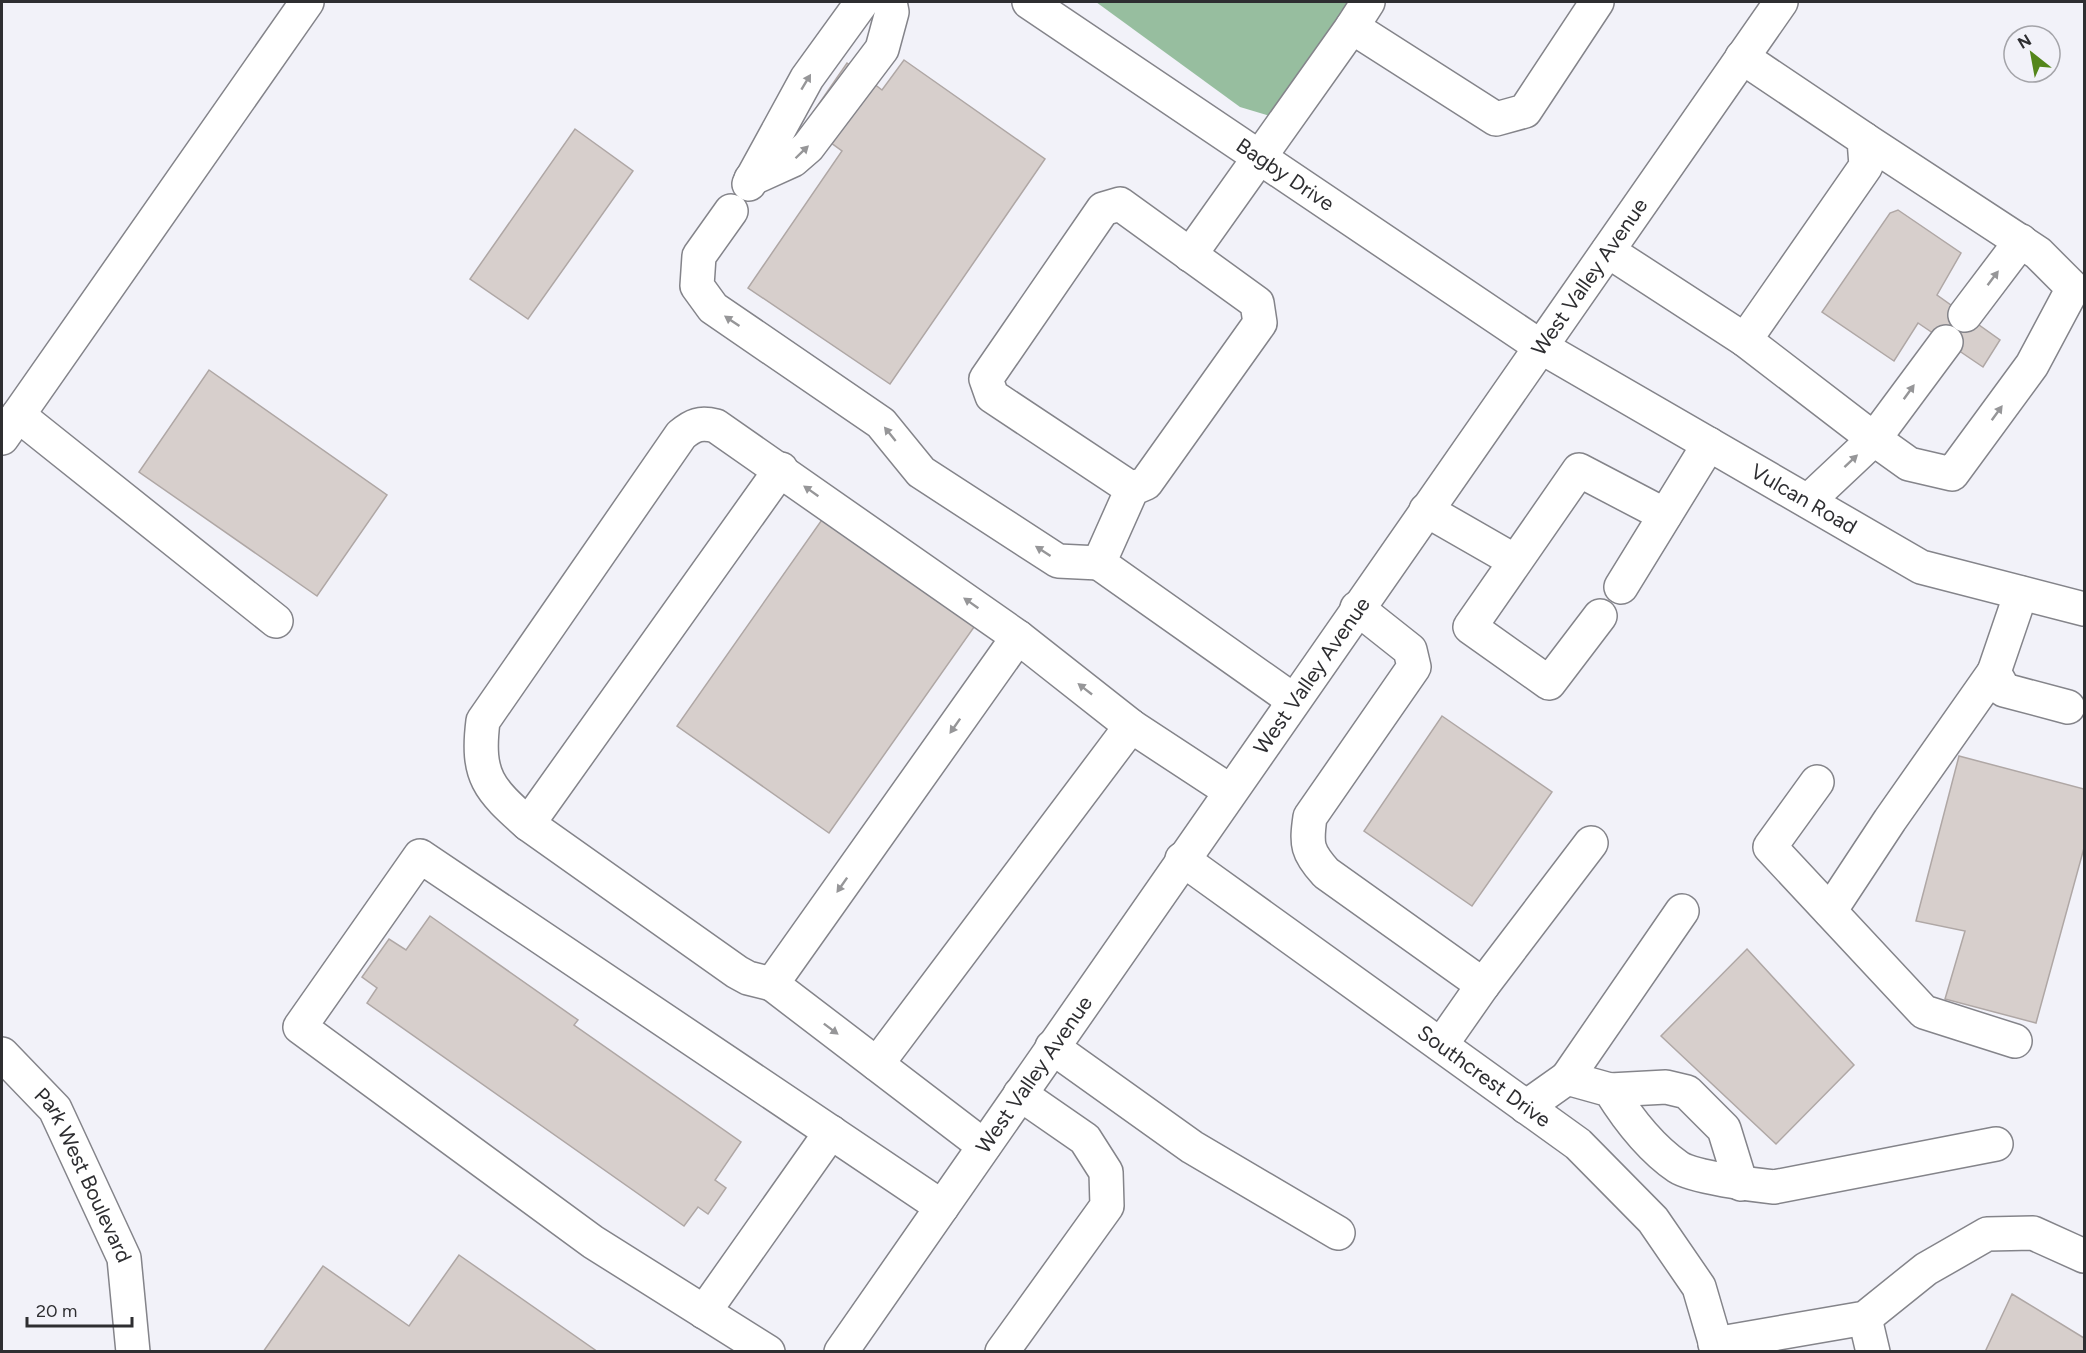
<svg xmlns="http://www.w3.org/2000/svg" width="2086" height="1353" font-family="Figtree,sans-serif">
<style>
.forest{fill:#97be9f}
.building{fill:#d7cfcc;stroke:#afa7a5;stroke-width:1.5}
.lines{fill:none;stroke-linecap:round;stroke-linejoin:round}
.minor-casing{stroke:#84848a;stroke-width:36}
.minor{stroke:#fff;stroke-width:33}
.oneway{fill:#969698}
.labels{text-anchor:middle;stroke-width:4.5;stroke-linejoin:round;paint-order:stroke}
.street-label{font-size:21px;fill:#2e2e31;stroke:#f2f2f9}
</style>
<rect width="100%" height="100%" fill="#f2f2f9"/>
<!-- forest -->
<path class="forest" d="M1096,2H1348L1270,116L1240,107Z"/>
<!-- building -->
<path class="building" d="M904,60L1045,159L890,384L748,288L842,151L805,124L847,63L882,90Z
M575,129L633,171L528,319L470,279Z
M1898,210L1961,253L1937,295L2000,340L1983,367L1918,323L1894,361L1822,312L1890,213Z
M209,370L387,495L317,596L139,472Z
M826,514L979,620L829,833L677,726Z
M1442,716L1552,792L1472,906L1364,831Z
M1959,756L2084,789V848L2036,1023L1945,999L1965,931L1916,921Z
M430,916L578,1020L574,1025L741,1142L715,1180L726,1188L708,1214L698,1207L684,1226L367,1003L377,988L362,977L389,939L406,950Z
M1747,949L1854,1065L1776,1144L1661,1036Z
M459,1255L598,1352H263L323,1266L409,1326Z
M2012,1294L2084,1338V1352H1985Z"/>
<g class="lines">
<defs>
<g id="minor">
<path id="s1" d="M1029,2L1541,347L1921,567L2084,609"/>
<path d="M1352,27L1368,2"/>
<path d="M751,179L793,160L808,147L882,49L892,12L890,2"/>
<path d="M749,184L807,78L862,2"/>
<path d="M731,211L699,256L697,286L713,308L881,423L921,472L1058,561L1099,563"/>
<path d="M1608,251L1745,340L1866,166L1864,139L1742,57"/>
<path d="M1190,255L1352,27L1496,119L1525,111L1597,2"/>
<path d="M1965,315L2021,241"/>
<path d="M1745,340L1874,439L1946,342"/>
<path d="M18,415L276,621"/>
<path d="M2,438L307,2"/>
<path d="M1132,489L1146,483L1260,323L1257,303L1120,204L1103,209L986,379L992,396L1132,489L1099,563L1293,700"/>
<path d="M1808,501L1874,439L1909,464L1952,474L2032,365L2073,288L2038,253L1864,139"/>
<path d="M1426,510L1515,561"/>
<path d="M1621,587L1709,444"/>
<path d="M2021,593L1994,672L2004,690L2068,707"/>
<path d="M1357,608L1410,650L1414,667L1310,817C1306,845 1307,852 1326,873L1483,985L1441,1045"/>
<path d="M1600,616L1549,683L1470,627L1579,470L1665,515"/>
<path d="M1817,782L1770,847L1924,1012L2015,1041"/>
<path d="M528,824C489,789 476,777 483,721L681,435C693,425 700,422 716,426L1018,637"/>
<path id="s2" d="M1182,859L1578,1144L1653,1220L1699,1287L1718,1352"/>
<path d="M1830,911L1890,820L1994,672"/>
<path d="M772,984L748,978L737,972L528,824L781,469"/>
<path d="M1483,985L1591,843"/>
<path d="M1052,1047L1192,1147L1338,1233"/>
<path id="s3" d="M2,1054L55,1109L124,1258L133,1352"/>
<path d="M877,1064L1131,726"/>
<path d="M1567,1078L1682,911"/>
<path d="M1610,1090L1666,1087L1687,1092L1724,1129L1741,1184"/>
<path d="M1526,1107L1567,1078L1610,1090C1628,1119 1649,1147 1678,1167C1693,1177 1754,1185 1774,1187L1996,1144"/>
<path d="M984,1146L772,984L1018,637L1131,726L1230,791"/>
<path d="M704,1312L831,1132"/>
<path d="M1865,1318L1873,1352"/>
<path d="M1715,1344L1865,1318L1926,1269L1987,1234L2033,1233L2084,1256"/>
<path d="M768,1352L593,1242L300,1027L420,856L942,1207"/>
<path id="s4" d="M841,1352L1781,2"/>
<path d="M1002,1352L1107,1206L1106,1172L1085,1139L1020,1094"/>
</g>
</defs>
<!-- minor casing -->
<use href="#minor" class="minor-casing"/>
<!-- minor -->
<use href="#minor" class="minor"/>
</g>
<!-- one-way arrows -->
<defs><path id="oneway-solid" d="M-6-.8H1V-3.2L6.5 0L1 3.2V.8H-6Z" transform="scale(1.5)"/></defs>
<g class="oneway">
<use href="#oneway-solid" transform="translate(806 82) rotate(-59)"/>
<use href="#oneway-solid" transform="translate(802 152) rotate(-44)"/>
<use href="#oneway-solid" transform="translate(1993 278) rotate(-53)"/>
<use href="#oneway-solid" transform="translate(732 321) rotate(-146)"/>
<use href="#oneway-solid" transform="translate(1909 392) rotate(-54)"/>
<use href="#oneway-solid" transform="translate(1997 413) rotate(-54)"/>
<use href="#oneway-solid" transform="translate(890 434) rotate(-129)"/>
<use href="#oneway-solid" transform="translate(1851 461) rotate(-43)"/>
<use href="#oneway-solid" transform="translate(811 491) rotate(-145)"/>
<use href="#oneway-solid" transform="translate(1043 551) rotate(-147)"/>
<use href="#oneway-solid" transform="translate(971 603) rotate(-145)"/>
<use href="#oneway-solid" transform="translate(1085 689) rotate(-142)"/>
<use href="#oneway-solid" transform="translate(955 726) rotate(125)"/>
<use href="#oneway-solid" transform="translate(842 885) rotate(125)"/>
<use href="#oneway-solid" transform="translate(831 1029) rotate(37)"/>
</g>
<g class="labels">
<!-- street labels -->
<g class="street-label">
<text dy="7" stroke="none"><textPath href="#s1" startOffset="309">Bagby Drive</textPath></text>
<text dy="7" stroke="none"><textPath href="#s4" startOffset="1310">West Valley Avenue</textPath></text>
<text dy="7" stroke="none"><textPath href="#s1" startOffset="921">Vulcan Road</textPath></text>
<text dy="7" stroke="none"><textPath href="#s4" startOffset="824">West Valley Avenue</textPath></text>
<text dy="7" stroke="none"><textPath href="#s4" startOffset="338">West Valley Avenue</textPath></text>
<text dy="7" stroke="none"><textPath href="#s2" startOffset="372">Southcrest Drive</textPath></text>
<text dy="7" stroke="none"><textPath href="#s3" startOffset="148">Park West Boulevard</textPath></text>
</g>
</g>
<!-- border -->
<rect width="2086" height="1353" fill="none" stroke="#2e2e31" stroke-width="6"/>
<!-- north arrow -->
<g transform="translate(2032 54) rotate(329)"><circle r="28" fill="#f2f2f9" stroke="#a4a4a9" stroke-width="1.5"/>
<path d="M0-4.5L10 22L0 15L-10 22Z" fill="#54861b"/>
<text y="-9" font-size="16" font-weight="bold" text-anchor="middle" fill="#2e2e31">N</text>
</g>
<!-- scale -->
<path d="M27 1317v9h105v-9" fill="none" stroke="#2e2e31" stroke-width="3"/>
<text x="36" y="1317" font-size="18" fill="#2e2e31" stroke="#f2f2f9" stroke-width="4.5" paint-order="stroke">20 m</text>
</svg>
